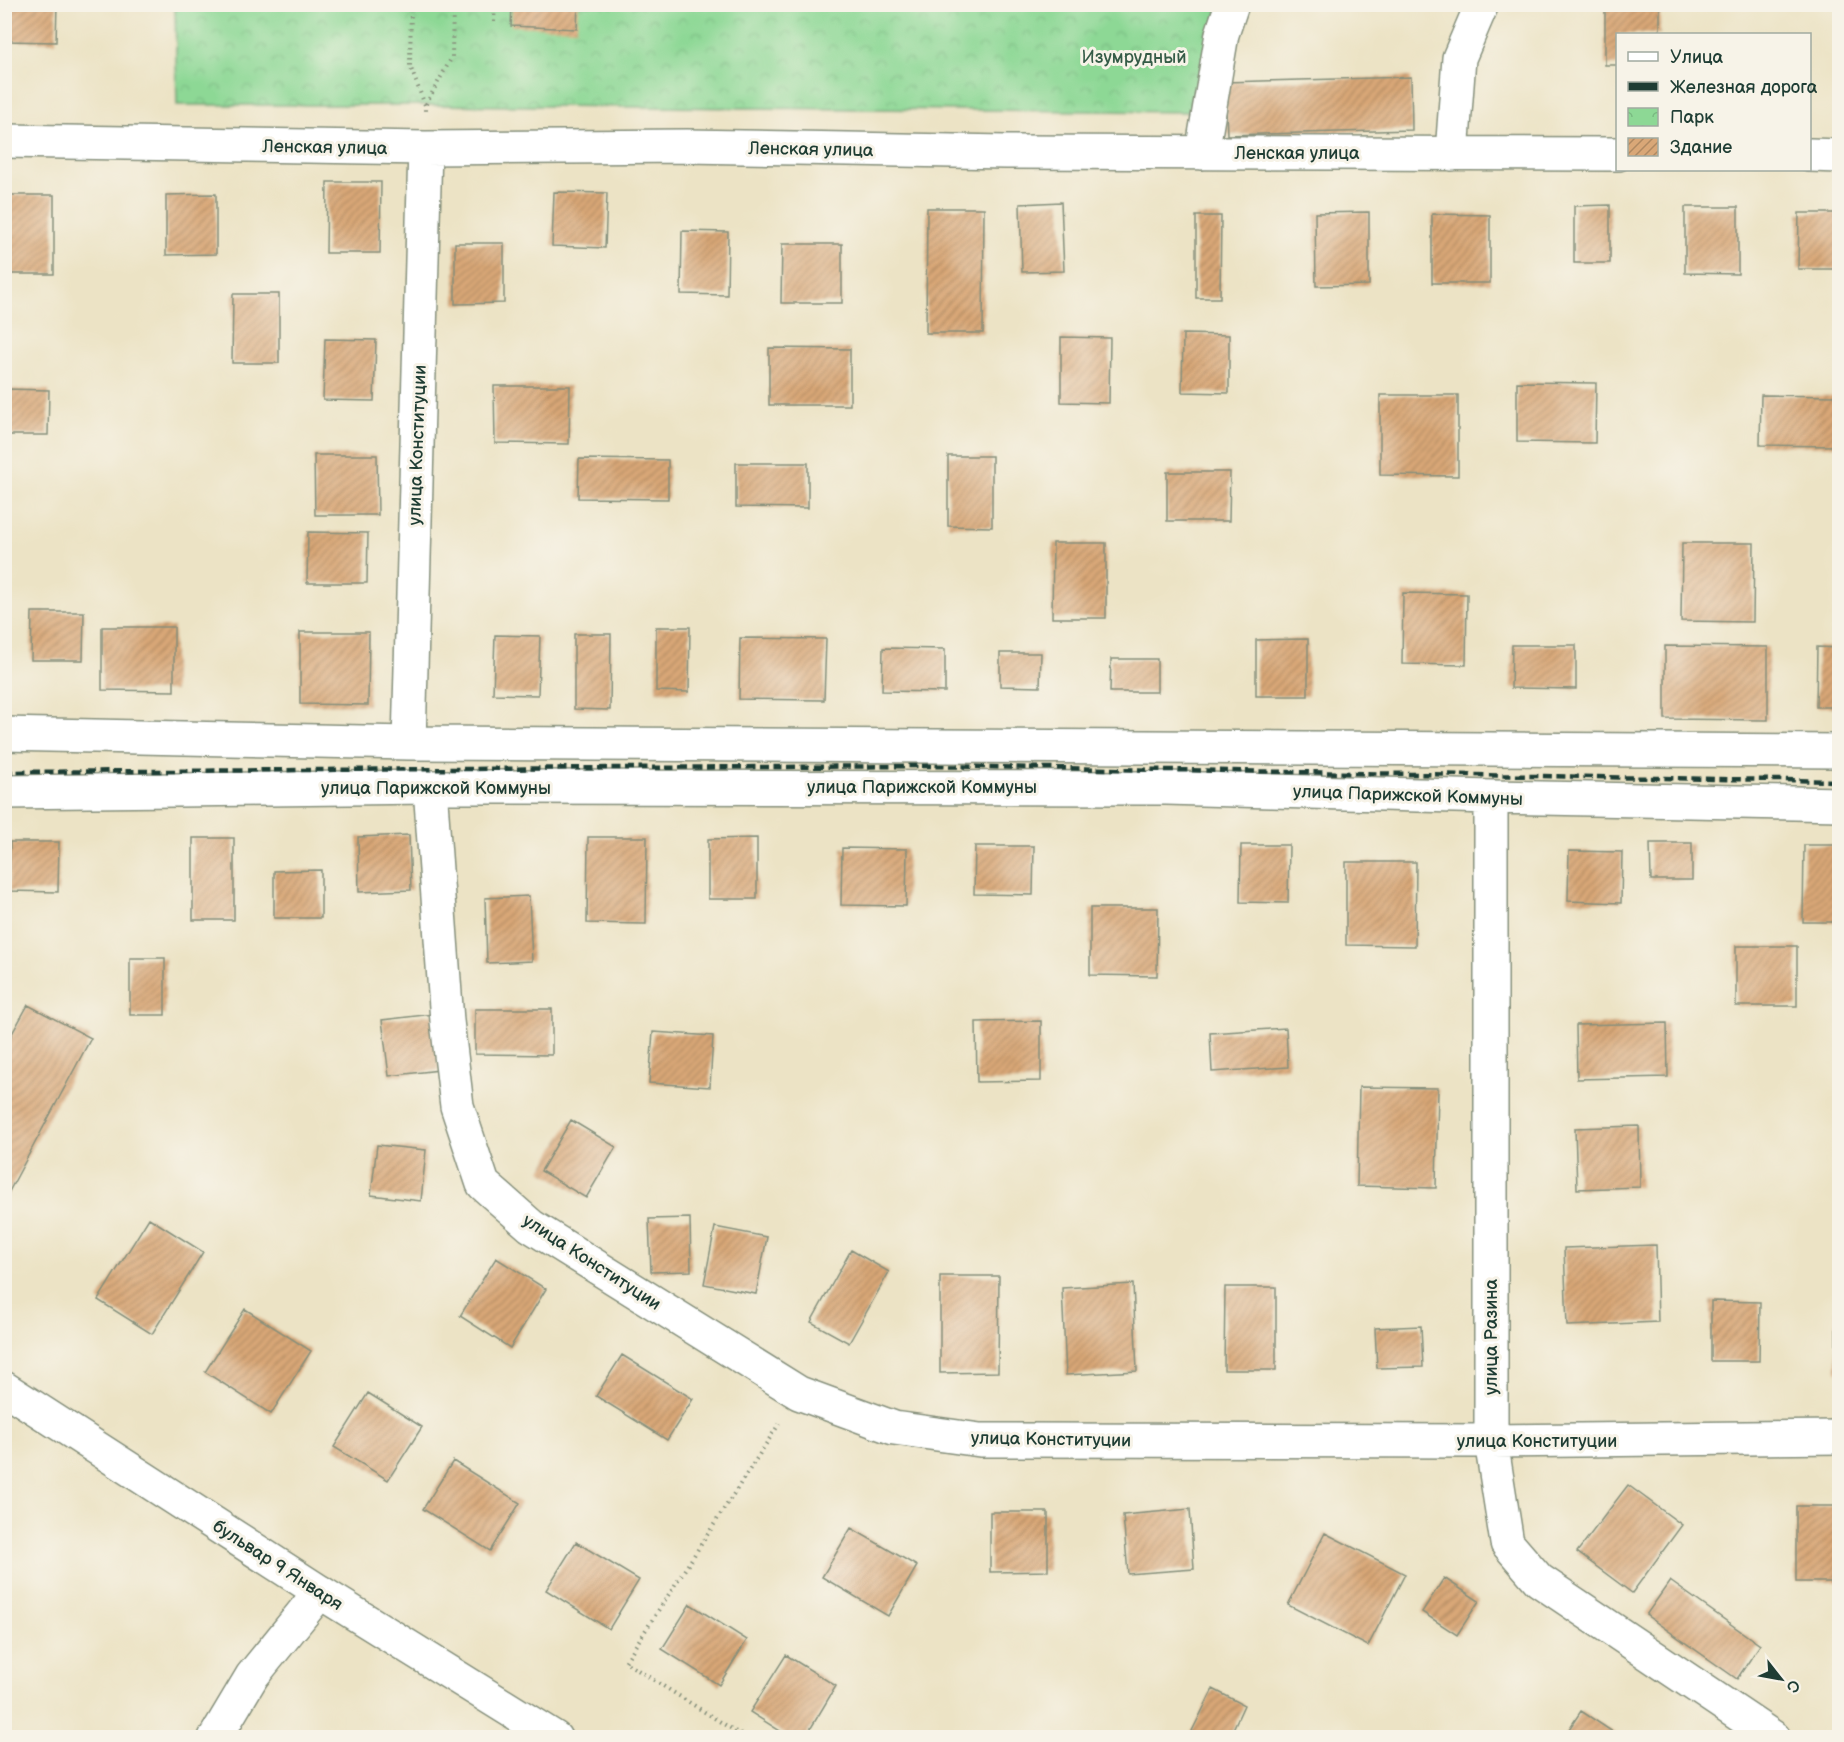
<svg xmlns="http://www.w3.org/2000/svg" width="1844" height="1742" font-family="'Balsamiq Sans',sans-serif">
<style>
.park{fill:url(#park-crowns);stroke:#568a64;stroke-width:1.5}
.building{fill:url(#building-hatch)}
.lines{fill:none;stroke-linecap:round;stroke-linejoin:round}
.minor-casing{stroke:#86907c;stroke-width:36}
.major-casing{stroke:#86907c;stroke-width:36}
.path{stroke:#86907c;stroke-width:4;stroke-dasharray:1.5 4.5;stroke-linecap:butt}
.minor{stroke:#fff;stroke-width:33}
.major{stroke:#fff;stroke-width:33}
.rail{stroke:#1f3d34;stroke-width:4.5;stroke-dasharray:9 4.5;stroke-linecap:butt}
.labels{text-anchor:middle;stroke-width:6;stroke-linejoin:round;paint-order:stroke}
.park-label{font-size:18px;fill:#355c47;stroke:#f7f3e8}
.street-label{font-size:18px;fill:#1f3d34;stroke:#f7f3e8}
</style>
<defs>
<pattern id="park-crowns" width="20" height="18" patternUnits="userSpaceOnUse" patternTransform="scale(1.5)"><rect width="20" height="18" fill="#8dd895"/><path d="M2 6a3 3 0 1 1 6 0M12 15a3 3 0 1 1 6 0" fill="none" stroke="#79ba81"/></pattern>
<pattern id="building-hatch" width="6" height="6" patternUnits="userSpaceOnUse" patternTransform="scale(1.5)"><rect width="6" height="6" fill="#d9a777"/><path d="M-1 1l2-2M0 6l6-6M5 7l2-2" fill="none" stroke="#af8962"/></pattern>
</defs>
<rect width="100%" height="100%" fill="#f7f3e8"/>
<filter id="ink" filterUnits="userSpaceOnUse"><feTurbulence type="fractalNoise" baseFrequency=".0167" numOctaves="2"/><feDisplacementMap in="SourceGraphic" scale="12" xChannelSelector="R" yChannelSelector="G"/><feConvolveMatrix kernelMatrix="1 2 1 2 8 2 1 2 1" color-interpolation-filters="sRGB"/></filter>
<filter id="wash" filterUnits="userSpaceOnUse"><feTurbulence type="fractalNoise" baseFrequency=".008" numOctaves="4" result="noise"/><feDisplacementMap in="SourceGraphic" scale="24" xChannelSelector="R" yChannelSelector="G"/><feGaussianBlur stdDeviation="1.35" result="paint"/><feColorMatrix in="noise" values="0 0 0 0 0 0 0 0 0 0 0 0 0 0 0 0 0 1.4 0 .05"/><feComposite in="paint" operator="in"/></filter>
<g filter="url(#wash)">
<rect width="100%" height="100%" fill="#ece3c5"/>
<!-- park -->
<path class="park" d="M175,5H1219L1196,112L425,105H177Z"/>
<g id="blocks">
<!-- building -->
<path class="building" d="M4,4H57L56,42L4,41Z
M512,4H578L577,29L511,26Z
M1605,6L1660,7V34H1618V65H1605Z
M1411,77L1412,130L1227,135L1225,82Z
M327,182H381L380,253H326Z
M554,192L607,193L605,248L552,246Z
M216,194V254L166,255V195Z
M4,195H54V274H4Z
M1061,202L1064,271L1022,272L1020,204Z
M1610,205V263H1574V206Z
M1685,207H1738V274L1685,273Z
M927,208H984L983,333H926Z
M1369,212V285L1316,286L1315,213Z
M1799,213H1840V269H1798Z
M1432,214L1490,215V283H1432Z
M1196,216H1221L1220,298H1196Z
M682,231L728,232L727,295L681,294Z
M455,243H504V303L455,304Z
M782,244H842V303H781Z
M233,294H279V363H232Z
M1183,334L1229,335V393L1182,392Z
M1061,337L1110,338L1109,403L1061,402Z
M325,339L376,340L374,401L323,400Z
M769,348L850,349V405H769Z
M1517,382L1596,383L1595,443L1517,442Z
M494,386H570L569,444L495,443Z
M4,389L49,390L48,435H4Z
M1380,395H1458V476L1380,475Z
M1761,395L1840,396V446L1760,445Z
M314,455H377L378,515H315Z
M948,456H992V527L948,526Z
M579,459L668,460V499L578,498Z
M736,463H808V508L736,507Z
M1167,472H1230L1229,521H1167Z
M308,532L368,533L367,583H307Z
M1053,543H1106V618H1052Z
M1682,543H1754L1753,622L1681,621Z
M1403,593L1467,594L1466,665L1402,664Z
M32,612H84L83,660H31Z
M102,627H174V691L102,690Z
M656,627H690L689,692L656,691Z
M300,632H369L368,705L300,704Z
M574,634H611L610,710L574,709Z
M495,635L540,636L538,695L493,694Z
M740,638L826,639L824,700L739,699Z
M1308,639V696H1256V640Z
M1512,645H1576V689L1511,688Z
M1665,646L1768,647V720L1665,719Z
M1817,647L1840,648V707H1816Z
M883,648L945,649V692L882,691Z
M1000,653H1041L1040,687L1000,686Z
M1111,659H1157V692H1110Z
M409,835L411,890L359,892L358,837Z
M588,837H647L646,924L587,923Z
M193,838H234V920H193Z
M757,838V899H708V839Z
M10,842H59L58,892L9,891Z
M1650,843H1692V880H1651Z
M1241,845H1289L1288,903L1240,902Z
M1804,845H1840V922H1803Z
M975,846H1034L1033,895L974,894Z
M842,848L907,849L906,906L841,905Z
M1569,851L1622,852L1621,903L1568,901Z
M1346,862H1416L1415,946L1346,945Z
M321,870V918H274V871Z
M529,896L532,961L487,963L485,898Z
M1090,908H1158L1157,976L1090,975Z
M1736,946H1797V1006H1736Z
M130,958H165V1015H130Z
M28,1005L91,1038L4,1201V1048Z
M475,1009H552V1055L475,1054Z
M433,1014L439,1070L389,1076L382,1020Z
M1041,1021V1081L977,1082L976,1022Z
M1667,1023L1668,1077L1577,1079L1576,1025Z
M1286,1028L1288,1067L1212,1072L1210,1033Z
M653,1032L713,1036L710,1087L649,1083Z
M1359,1087L1438,1088L1436,1188L1357,1186Z
M571,1120L616,1147L586,1198L541,1171Z
M1639,1126L1640,1187L1577,1189L1575,1128Z
M377,1145L426,1150L421,1201L371,1195Z
M149,1218L203,1252L152,1334L98,1300Z
M690,1218L691,1271L651,1272L649,1219Z
M715,1227L767,1237L756,1294L704,1284Z
M1656,1245L1658,1322L1567,1326L1564,1248Z
M851,1250L889,1272L849,1343L811,1322Z
M496,1258L546,1289L510,1348L460,1316Z
M940,1276H999L998,1372L940,1373Z
M1133,1284L1137,1371L1066,1375L1062,1288Z
M1225,1287H1276V1370H1224Z
M1836,1296H1840V1372H1836Z
M1711,1301L1760,1302L1759,1361H1711Z
M245,1309L311,1351L271,1414L205,1372Z
M1421,1326L1423,1367L1377,1368L1375,1328Z
M622,1355L693,1399L667,1440L596,1396Z
M368,1393L422,1427L388,1480L334,1447Z
M453,1461L520,1503L490,1551L423,1509Z
M1628,1485L1682,1525L1632,1593L1577,1552Z
M1796,1506H1840V1582H1796Z
M1190,1509L1194,1569L1128,1574L1123,1515Z
M990,1512H1048V1571L990,1572Z
M851,1528L917,1566L888,1616L822,1577Z
M1325,1533L1405,1574L1368,1646L1288,1605Z
M576,1542L639,1580L609,1629L546,1590Z
M1444,1578L1479,1601L1457,1635L1422,1612Z
M1670,1581L1760,1645L1737,1679L1646,1615Z
M690,1604L747,1640L719,1685L662,1649Z
M786,1655L836,1686L805,1738H791L750,1712Z
M1213,1689L1244,1705L1229,1738H1195L1190,1735Z
M1581,1711L1622,1738H1563Z"/>
</g>
</g>
<g filter="url(#ink)">
<use href="#blocks" fill-opacity="0" stroke="#86907c" stroke-width="1.5"/>
<g class="lines">
<defs>
<path id="minor" d="M4,141L425,148L687,146L1006,152L1618,154
M1202,153L1222,34L1232,4
M1452,154L1459,58L1482,4
M1810,155L1840,156
M4,734L409,743L1840,751
M409,743L425,148
M430,787L447,1021L457,1106L483,1184L531,1226L799,1393L894,1428L980,1440L1491,1441L1840,1437
M4,792L430,787L1166,788L1491,797L1840,804
M1491,797V1441L1507,1543L1539,1580L1774,1738
M4,1388L320,1592"/>
<path id="major" d="M215,1738L252,1676L320,1592L555,1738"/>
</defs>
<!-- minor casing -->
<use href="#minor" class="minor-casing"/>
<!-- major casing -->
<use href="#major" class="major-casing"/>
<!-- path -->
<path class="path" d="M411,4L410,66L425,105V112
M494,22L495,4
M426,104L452,57L453,4
M746,1738L625,1662L779,1424"/>
<!-- minor -->
<use href="#minor" class="minor"/>
<!-- major -->
<use href="#major" class="major"/>
<!-- rail -->
<path class="rail" d="M4,772L926,766L1840,781"/>
</g>
</g>
<g class="labels">
<!-- park labels -->
<g class="park-label">
<text x="1134" y="63">Изумрудный</text>
</g>
<!-- street labels -->
<g class="street-label">
<text transform="translate(325 147) rotate(1)" y="6">Ленская улица</text>
<text transform="translate(811 149) rotate(1)" y="6">Ленская улица</text>
<text x="1297" y="159">Ленская улица</text>
<text transform="translate(417 445) rotate(-88)" y="6">улица Конституции</text>
<text x="922" y="793">улица Парижской Коммуны</text>
<text x="436" y="794">улица Парижской Коммуны</text>
<text transform="translate(1408 795) rotate(2)" y="6">улица Парижской Коммуны</text>
<text transform="translate(592 1262) rotate(33)" y="6">улица Конституции</text>
<text transform="translate(1491 1337) rotate(-90)" y="6">улица Разина</text>
<text transform="translate(1051 1439) rotate(1)" y="6">улица Конституции</text>
<text x="1537" y="1447">улица Конституции</text>
<text transform="translate(278 1565) rotate(33)" y="6">бульвар 9 Января</text>
</g>
</g>
<!-- margin -->
<rect width="1844" height="1742" fill="none" stroke="#f7f3e8" stroke-width="24"/>
<!-- legend -->
<rect x="1616" y="33" width="195" height="138" fill="#f7f3e8" stroke="#a1aaa0" stroke-width="1.5"/>
<rect x="1628" y="52" width="30" height="9" fill="#ffffff" stroke="#a1aaa0" stroke-width="1.5"/>
<text x="1670" y="63" font-size="18" fill="#1f3d34">Улица</text>
<rect x="1628" y="82" width="30" height="9" fill="#1f3d34" stroke="#a1aaa0" stroke-width="1.5"/>
<text x="1670" y="93" font-size="18" fill="#1f3d34">Железная дорога</text>
<rect x="1628" y="108" width="30" height="18" fill="url(#park-crowns)" stroke="#a1aaa0" stroke-width="1.5"/>
<text x="1670" y="123" font-size="18" fill="#1f3d34">Парк</text>
<rect x="1628" y="138" width="30" height="18" fill="url(#building-hatch)" stroke="#a1aaa0" stroke-width="1.5"/>
<text x="1670" y="153" font-size="18" fill="#1f3d34">Здание</text>
<!-- north arrow -->
<g transform="translate(1781 1679) rotate(121)" stroke="#f7f3e8" stroke-width="4.5" paint-order="stroke">
<path d="M0-4.5L10 22L0 15L-10 22Z" fill="#1f3d34"/>
<text y="-9" font-size="16" font-weight="bold" text-anchor="middle" fill="#1f3d34">С</text>
</g>
</svg>
